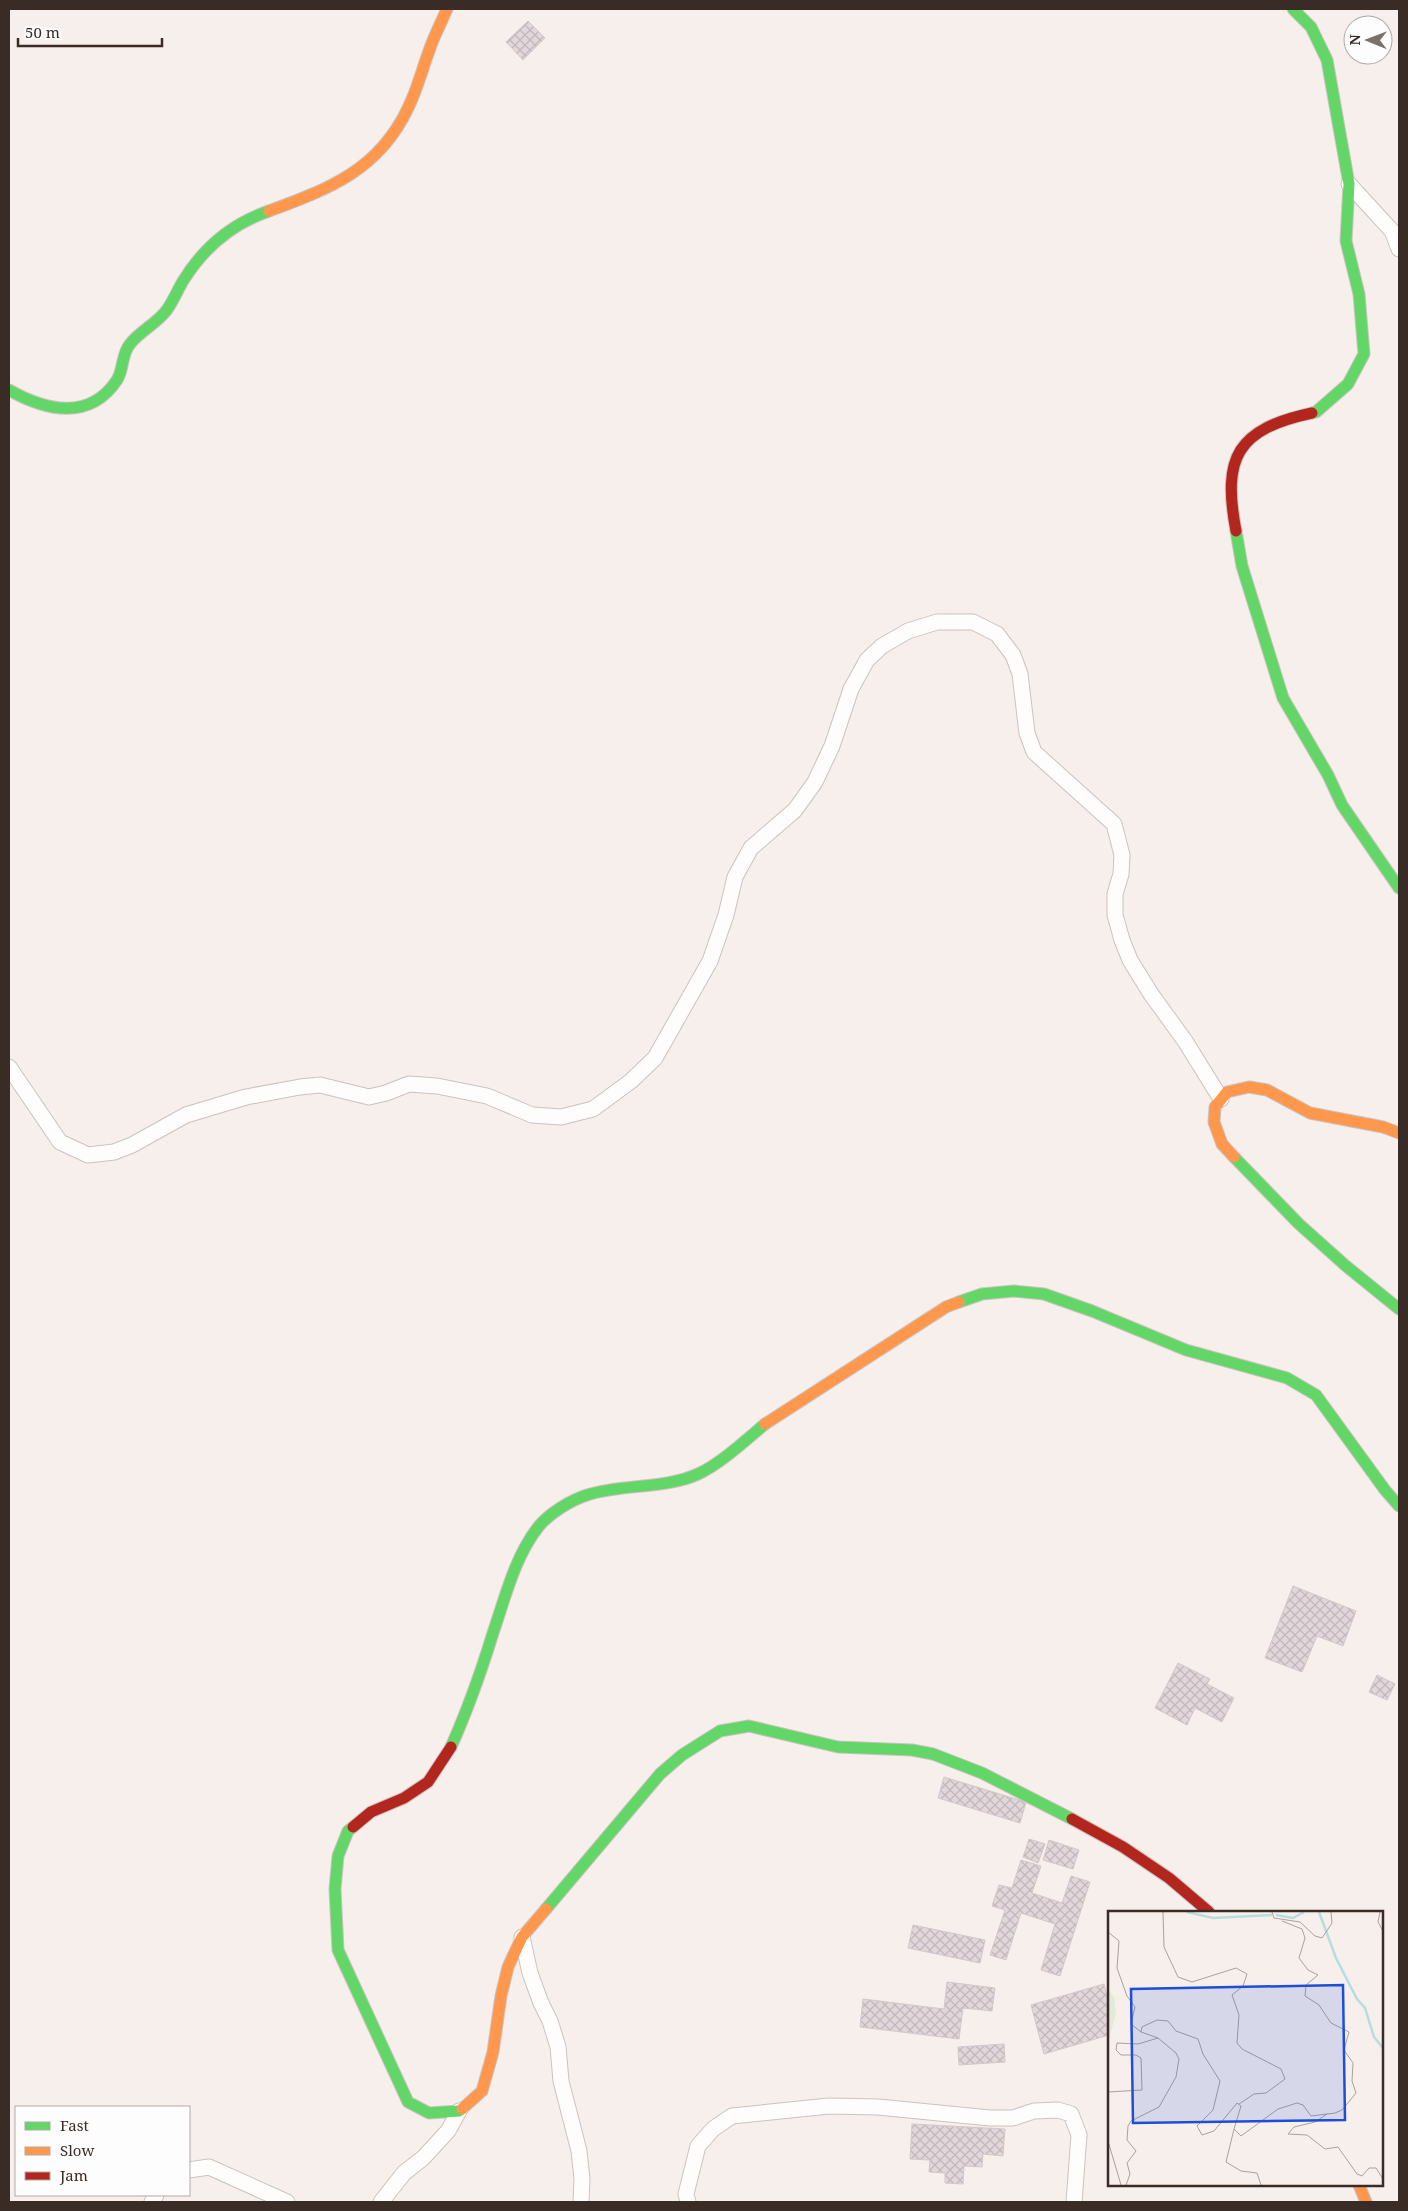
<svg xmlns="http://www.w3.org/2000/svg" width="1408" height="2211" font-family="'Noto Serif',serif">
<style>
.building{fill:url(#building-cross-hatch);stroke:#d2c8cb}
.lines{fill:none;stroke-linecap:round;stroke-linejoin:round}
.street-casing{stroke:#ccc2be;stroke-width:17}
.fast-casing{stroke:#ccc2be;stroke-width:13}
.slow-casing{stroke:#ccc2be;stroke-width:13}
.jam-casing{stroke:#ccc2be;stroke-width:13}
.street{stroke:#fefdfc;stroke-width:15}
.fast{stroke:#63d668;stroke-width:11}
.slow{stroke:#ff974d;stroke-width:11}
.jam{stroke:#b3261e;stroke-width:11}
.inset-river{fill:none;stroke:#b8dddf;stroke-width:2.5}
.inset-road{fill:none;stroke:#aba19d;stroke-width:1}
.view{fill:#1d4ed8;fill-opacity:0.15;stroke:#1d4ed8;stroke-width:2.5}
.inset-edge{fill:none;stroke:#392b26;stroke-width:2.5}
</style>
<defs>
<pattern id="building-cross-hatch" width="8" height="8" patternUnits="userSpaceOnUse" patternTransform="scale(1.25)"><rect width="8" height="8" fill="#e1d6da"/><path d="M0 0l8 8M0 8l8-8" fill="none" stroke="#c2b8bb"/></pattern>
</defs>
<rect width="100%" height="100%" fill="#f7efec"/>
<!-- building -->
<path class="building" d="M528,21L545,38L523,60L506,42Z
M1293,1586L1356,1611L1343,1646L1317,1636L1302,1672L1265,1658Z
M1178,1663L1210,1679L1207,1684L1234,1698L1222,1722L1195,1708L1187,1725L1155,1708Z
M1377,1675L1395,1684L1387,1700L1369,1692Z
M944,1777L1026,1802L1020,1823L938,1798Z
M1029,1839L1045,1844L1038,1863L1023,1857Z
M1049,1840L1079,1850L1073,1869L1043,1860Z
M1021,1860L1041,1866L1032,1893L1062,1903L1071,1876L1090,1882L1060,1976L1041,1970L1055,1924L1021,1913L1006,1960L990,1955L1005,1910L992,1906L999,1885L1012,1888Z
M913,1925L985,1940L980,1963L908,1948Z
M947,1982L995,1988L992,2011L963,2008L959,2039L860,2027L863,1999L944,2009Z
M1104,1984L1109,2004V2035L1044,2054L1031,2005Z
M1004,2044L1005,2062L959,2065L958,2047Z
M912,2124L1005,2129L1003,2156L983,2154L982,2167L964,2166L963,2184L945,2183V2173L929,2172L930,2160L910,2159Z"/>
<g class="lines">
<defs>
<path id="street" d="M1349,184L1392,231L1399,249
M9,1067L60,1142L88,1155L114,1152L132,1145L186,1115L246,1097L300,1087L320,1085L369,1097L386,1093L409,1084L437,1086L487,1096L532,1115L561,1117L593,1109L631,1081L655,1058L710,961L726,915L735,877L751,848L795,810L815,782L832,746L851,689L867,660L882,646L908,631L937,622H973L997,634L1013,655L1020,674L1027,733L1034,752L1114,824L1122,855L1121,874L1115,894V915L1122,940L1130,960L1151,994L1185,1041L1221,1099
M522,1937L530,1973L541,2003L550,2021L558,2047L561,2081L579,2151L582,2179L581,2202
M189,2170L209,2167L287,2202
M152,2202L156,2195
M381,2202L404,2173L423,2158L448,2131L459,2111
M688,2202L686,2194L698,2146L713,2129L732,2116L829,2106L878,2107L990,2118H1013L1034,2111L1058,2110L1071,2114L1079,2135L1074,2202"/>
<path id="fast" d="M1293,9L1311,27L1327,60L1349,184L1346,241L1359,294L1364,354L1348,384L1316,412L1312,413
M9,390C46,411 90,421 117,380C124,369 121,355 130,344C140,331 156,324 166,311C173,302 177,291 183,281C204,247 231,224 269,211
M1236,531L1242,566L1283,698L1328,775L1342,805L1399,888
M1234,1157L1299,1224L1346,1266L1399,1309
M959,1302L982,1294L1014,1291L1044,1294L1092,1311L1186,1350L1287,1378L1316,1395L1385,1490L1399,1506
M451,1747C468,1709 481,1672 493,1633C505,1598 515,1556 539,1526C550,1513 571,1500 587,1495C620,1484 666,1489 698,1474C720,1464 746,1440 765,1424
M353,1827L348,1831L338,1856L335,1889L338,1950L408,2102L429,2113L459,2111L462,2109
M546,1909L660,1774L682,1755L720,1731L749,1726L838,1747L912,1750L933,1754L982,1773L1072,1819"/>
<path id="slow" d="M269,211C329,189 379,170 408,108C417,90 422,70 429,51C434,36 441,23 447,9
M1234,1157L1222,1144L1214,1122L1215,1107L1227,1092L1249,1087L1267,1090L1310,1113L1383,1127L1399,1133
M765,1424L946,1307L959,1302
M462,2109L482,2091L493,2052L501,1996L508,1967L522,1937L546,1909
M1359,2185L1366,2202"/>
<path id="jam" d="M1236,531C1222,457 1237,429 1312,413
M1072,1819L1123,1847L1169,1878L1209,1912
M353,1827L371,1812L404,1798L428,1782L451,1747"/>
</defs>
<!-- street casing -->
<use href="#street" class="street-casing"/>
<!-- fast casing -->
<use href="#fast" class="fast-casing"/>
<!-- slow casing -->
<use href="#slow" class="slow-casing"/>
<!-- jam casing -->
<use href="#jam" class="jam-casing"/>
<!-- street -->
<use href="#street" class="street"/>
<!-- fast -->
<use href="#fast" class="fast"/>
<!-- slow -->
<use href="#slow" class="slow"/>
<!-- jam -->
<use href="#jam" class="jam"/>
</g>
<!-- overview -->
<g transform="translate(1108 1911)">
<rect width="275" height="275" fill="#f7efec"/>
<path d="M0,78L6,86L8,102L0,132Z" fill="#e4ead8"/>
<path class="inset-river" d="M79,1L105,7L164,4M211,1L228,47L249,88L257,97L266,126L275,137M168,4L185,7L196,1"/>
<path class="inset-road" d="M55,1L56,36L70,66L84,71L128,57L139,63L135,75L124,84L131,104L129,132L134,138L173,158L177,168L158,182L146,183L131,193M164,1L166,7L192,11L207,25L214,27L224,12L223,1M272,1L270,11L275,20M0,21L11,30L9,57L19,85L27,96L23,113L33,121M0,181L34,179L33,147L28,144H13L8,139L9,132L30,133L50,127M219,203L207,211L186,216L180,223L199,224L217,238L230,236L249,263L254,265L261,257H268L275,268M126,218L118,251L133,260L149,262L153,274M0,230L13,274M18,274L22,263L19,252L28,240L19,229L20,215L23,210L51,196L68,166L71,148L68,142L50,127L33,121L34,116L49,109L60,110L68,120L90,128L95,143L112,170L105,199L89,215L94,224L106,220L129,192L133,195L126,218L133,225L170,198L189,192L195,194L203,205L227,202L234,199L248,182L244,170L245,152L236,139L241,121L223,112L211,94L197,85L198,74L210,64L200,59L191,47L197,27L194,18L174,10"/>
<path class="view" d="M235,74L237,209L25,212L23,78Z"/>
<rect width="275" height="275" class="inset-edge"/>
</g>
<!-- border -->
<rect width="1408" height="2211" fill="none" stroke="#392b26" stroke-width="20"/>
<!-- legend -->
<rect x="15" y="2106" width="175" height="90" fill="#fdfdfd" stroke="#afa9a7"/>
<rect x="25" y="2122" width="25" height="8" fill="#63d668" stroke="#afa9a7"/>
<text x="60" y="2131" font-size="15" fill="#392b26">Fast</text>
<rect x="25" y="2147" width="25" height="8" fill="#ff974d" stroke="#afa9a7"/>
<text x="60" y="2156" font-size="15" fill="#392b26">Slow</text>
<rect x="25" y="2172" width="25" height="8" fill="#b3261e" stroke="#afa9a7"/>
<text x="60" y="2181" font-size="15" fill="#392b26">Jam</text>
<!-- north arrow -->
<g transform="translate(1368 40) rotate(271)"><circle r="24" fill="#fdfdfd" stroke="#afa9a7"/>
<path d="M0-4L9 19L0 12L-9 19Z" fill="#7c706b"/>
<text y="-8" font-size="14" font-weight="bold" text-anchor="middle" fill="#392b26">N</text>
</g>
<!-- scale -->
<path d="M18 38v8h144v-8" fill="none" stroke="#392b26" stroke-width="2.5"/>
<text x="25" y="38" font-size="15" fill="#392b26" stroke="#fdfdfd" stroke-width="4" paint-order="stroke">50 m</text>
</svg>
